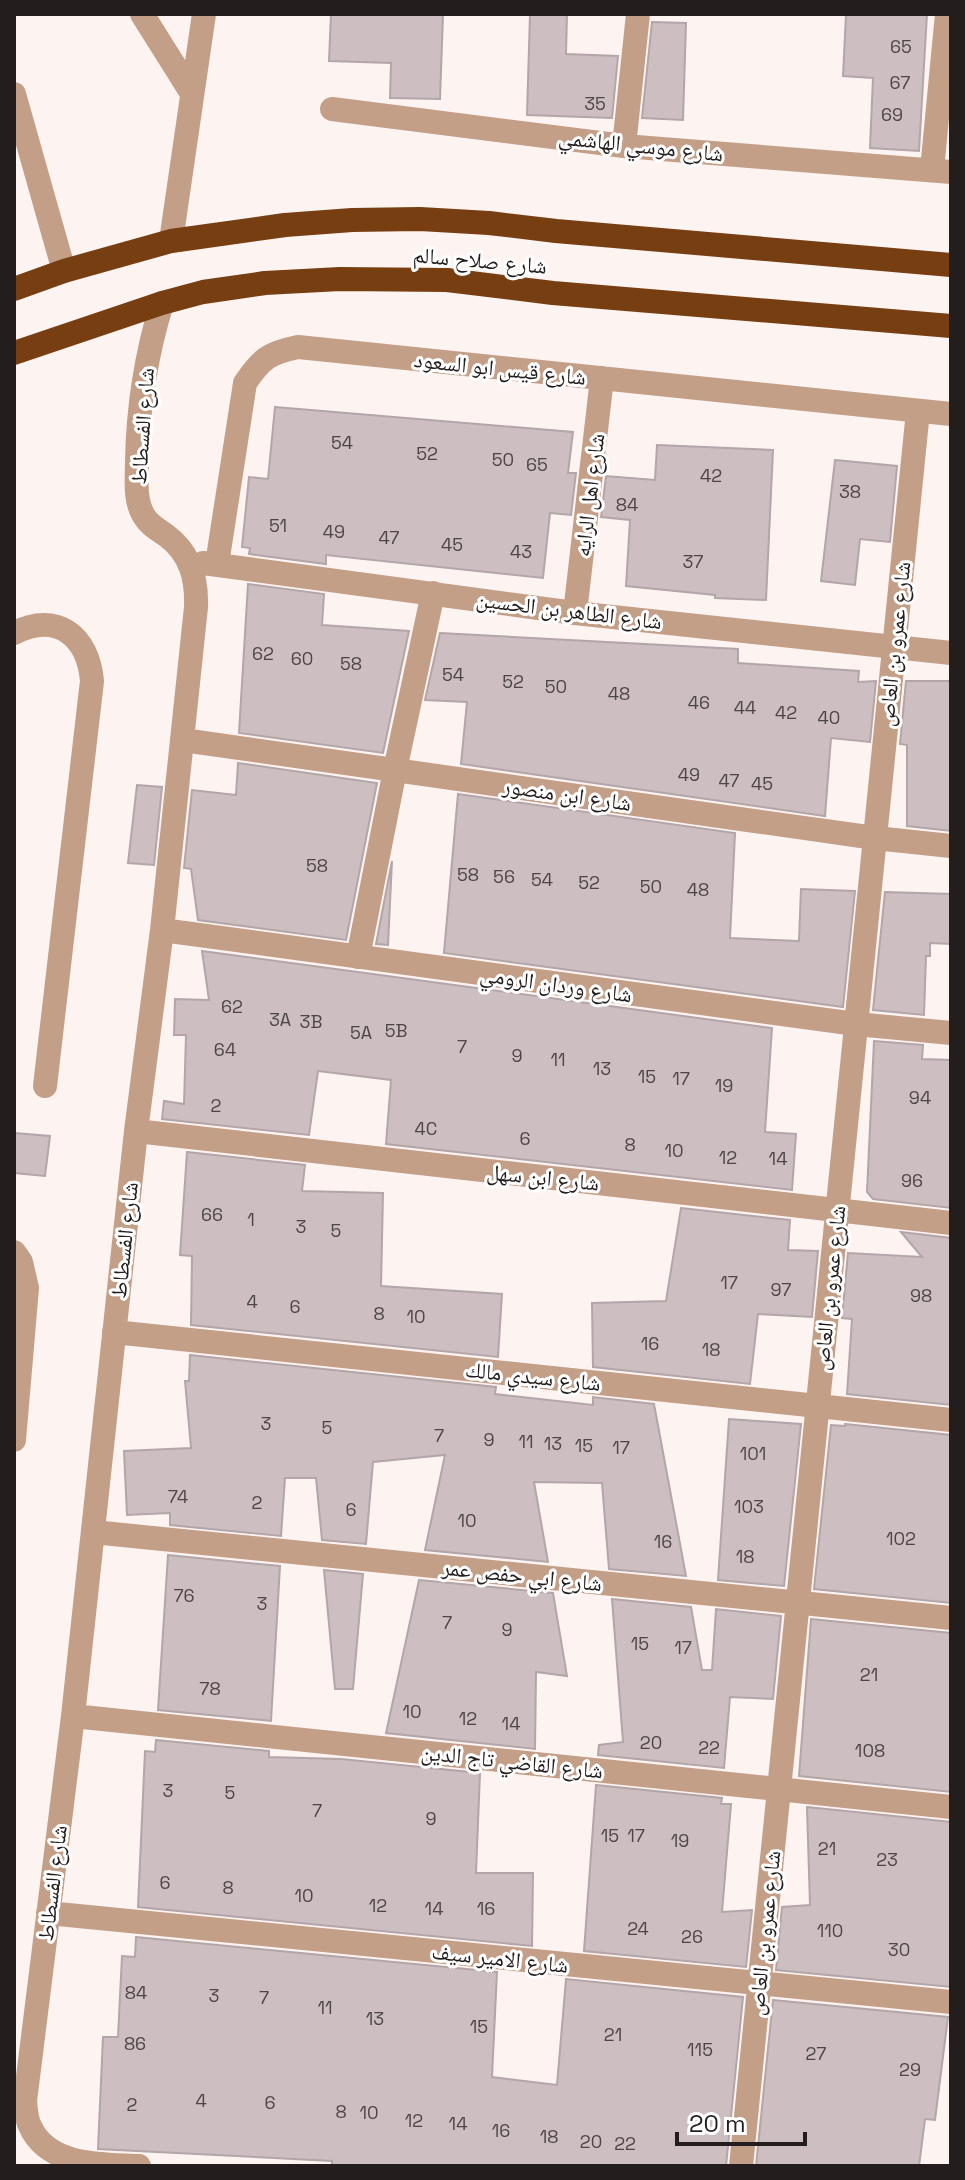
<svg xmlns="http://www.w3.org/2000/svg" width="965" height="2180" font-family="'Space Grotesk','Noto Naskh Arabic',sans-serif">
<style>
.building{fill:#cdbec1;stroke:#b3a5a8;stroke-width:2}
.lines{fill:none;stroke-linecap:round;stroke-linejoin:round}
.minor{stroke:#c39f88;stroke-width:24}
.highway{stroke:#773f11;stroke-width:24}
.labels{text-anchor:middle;stroke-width:6;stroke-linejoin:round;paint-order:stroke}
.number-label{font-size:18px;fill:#4e4646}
.street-label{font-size:22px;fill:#231e1d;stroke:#fff}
</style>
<rect width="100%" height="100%" fill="#fdf4f2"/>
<!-- building -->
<path class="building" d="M331,14H443L440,99L390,98L391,63L329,61Z
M530,14H567L566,54L618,56L612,118L527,115Z
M846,14H927L919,151L870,148L873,78L843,76Z
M652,22L686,23L683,120L642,118Z
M275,407L573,432L568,473H576L571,515L550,513L543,578L326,555V564L249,554L250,548L242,547L249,477L268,479Z
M657,445L773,450L766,600L715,598V595L626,586L630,520L601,517L606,476L655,480Z
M835,460L897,466L890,542L860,539L855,585L821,581Z
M248,584L324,594L322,625L409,631L383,753L239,733Z
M440,633L738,649V663L859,671L858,682L876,681L870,742L831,738L825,816L461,764L467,702L425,700Z
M906,681H951V831L907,826V745L900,744Z
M238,763L377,783L346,940L198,920L191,869L184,868L192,790L236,795Z
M137,785L162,787L154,865L128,863Z
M458,794L735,833L730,938L799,941L801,889L855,891L843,1007L444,953Z
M392,861L388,945L376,944Z
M885,892L951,894V944L930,943V956H926L924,1015L873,1010Z
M202,951L772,1028L765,1132L796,1134L792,1190L386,1144L391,1080L318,1071L309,1135L162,1119L164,1101L184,1104L186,1035H174L175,999L209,1000Z
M874,1041L923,1045L922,1059L951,1060V1208L873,1199L867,1192Z
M14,1133L50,1136L45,1176L14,1173Z
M187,1152L305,1165L302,1191L383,1193L381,1286L502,1294L498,1357L191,1325L192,1256L180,1255Z
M681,1208L790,1220L788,1250L818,1251L812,1317L758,1314L750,1384L593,1367L592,1303L666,1301Z
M901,1232L951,1238V1405L847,1394L852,1319L842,1318L848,1253L922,1257Z
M190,1355L496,1387L495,1394L593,1405V1397L654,1404L686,1576L609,1569L602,1483L534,1482L548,1562L425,1550L445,1455L373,1462L366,1544L322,1540L316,1478H285L281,1536L170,1525V1513L127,1515L124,1451L191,1448L185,1381H189Z
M729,1419L801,1424L784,1586L718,1580Z
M845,1424L951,1435V1603L814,1589L831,1425L845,1426Z
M168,1555L280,1566L271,1721L158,1710Z
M324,1570L363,1574L353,1689H335Z
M419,1580L553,1593L567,1676L536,1672L535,1749L386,1733Z
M612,1599L691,1607L702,1670H712L716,1609L781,1616L773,1699L730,1697L724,1768L598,1755L599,1745L623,1742Z
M811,1619L951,1633V1792L799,1776Z
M156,1740L269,1751V1757L341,1759L480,1773L476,1873H533L532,1946L138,1907L145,1751L155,1752Z
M596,1785L722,1798L721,1804H731L722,1912L752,1910L746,1967L584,1951Z
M807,1807L951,1822V1987L776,1970L782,1907L810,1905Z
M136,1937L497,1972L492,2077L557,2085L566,1979L743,1997L726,2166H332V2161L98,2149L103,2037H118L122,1956L135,1957Z
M773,2000L948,2017L935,2120L925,2119L919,2166H756Z"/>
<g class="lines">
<!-- minor -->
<path class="minor" d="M142,14L191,92
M14,94L64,271
M332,109L624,146L951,172
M624,146L638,14
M932,170L947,14
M171,241L204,14
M203,563L575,613L951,653
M217,564L245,383C262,358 269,353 298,347L951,414
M575,613L602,378
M14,633C57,611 88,636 92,681L45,1086
M183,740L875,838L951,846
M162,930L856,1024L951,1033
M358,957L395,770L433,593
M136,1131L951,1223
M14,1252L21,1262L27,1288L14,1440
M114,1332L951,1420
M93,1532L951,1618
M73,1716L951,1807
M48,1913L951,2002
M139,2166C102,2164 48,2167 30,2126C26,2119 26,2109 25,2101L73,1716L136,1131L162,930L196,607C197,579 191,554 167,536C159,530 149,525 144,516C134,500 137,479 137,461C138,406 146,355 162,303
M741,2166L918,411"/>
<!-- highway -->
<path class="highway" d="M14,289L64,271L171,241L285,225L352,220L420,219L489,223L556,231L951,265
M14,353L162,303L203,292L265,283L340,279L447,280L553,293L951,326"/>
</g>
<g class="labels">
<!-- number labels -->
<g class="number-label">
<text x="901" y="53">65</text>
<text x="900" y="89">67</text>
<text x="595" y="110">35</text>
<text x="892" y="121">69</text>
<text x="342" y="449">54</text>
<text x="427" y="460">52</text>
<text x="503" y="466">50</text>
<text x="537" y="471">65</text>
<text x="711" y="482">42</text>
<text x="850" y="498">38</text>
<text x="627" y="511">84</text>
<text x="278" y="532">51</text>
<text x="334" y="538">49</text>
<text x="389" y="544">47</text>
<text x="452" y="551">45</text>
<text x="521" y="558">43</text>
<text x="693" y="568">37</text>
<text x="263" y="660">62</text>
<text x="302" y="665">60</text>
<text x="351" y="670">58</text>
<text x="453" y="681">54</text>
<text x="513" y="688">52</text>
<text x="556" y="693">50</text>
<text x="619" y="700">48</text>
<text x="699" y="709">46</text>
<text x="745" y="714">44</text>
<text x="786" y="719">42</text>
<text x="829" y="724">40</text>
<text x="689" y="781">49</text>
<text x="729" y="787">47</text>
<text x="762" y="790">45</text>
<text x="317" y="872">58</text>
<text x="468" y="881">58</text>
<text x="504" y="883">56</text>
<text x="542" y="886">54</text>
<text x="589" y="889">52</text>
<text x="651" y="893">50</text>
<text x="698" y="896">48</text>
<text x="232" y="1013">62</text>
<text x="280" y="1026">3A</text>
<text x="311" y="1028">3B</text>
<text x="396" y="1037">5B</text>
<text x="361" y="1039">5A</text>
<text x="462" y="1053">7</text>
<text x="225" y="1056">64</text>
<text x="517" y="1062">9</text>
<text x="558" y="1066">11</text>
<text x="602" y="1075">13</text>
<text x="647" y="1083">15</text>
<text x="681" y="1085">17</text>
<text x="724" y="1092">19</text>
<text x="920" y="1104">94</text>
<text x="216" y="1112">2</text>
<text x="426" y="1135">4C</text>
<text x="525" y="1145">6</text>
<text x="630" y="1151">8</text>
<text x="674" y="1157">10</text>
<text x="728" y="1164">12</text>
<text x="778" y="1165">14</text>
<text x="912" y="1187">96</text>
<text x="212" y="1221">66</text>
<text x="251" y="1226">1</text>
<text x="301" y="1233">3</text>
<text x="336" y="1237">5</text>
<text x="729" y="1289">17</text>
<text x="781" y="1296">97</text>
<text x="921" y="1302">98</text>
<text x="252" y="1308">4</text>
<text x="295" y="1313">6</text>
<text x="379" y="1320">8</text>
<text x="416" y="1323">10</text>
<text x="650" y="1350">16</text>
<text x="711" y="1356">18</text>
<text x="266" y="1430">3</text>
<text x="327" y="1434">5</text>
<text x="439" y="1442">7</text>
<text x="489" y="1446">9</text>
<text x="526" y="1448">11</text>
<text x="553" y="1450">13</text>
<text x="584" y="1452">15</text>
<text x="621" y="1454">17</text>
<text x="753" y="1460">101</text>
<text x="178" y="1503">74</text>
<text x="257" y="1509">2</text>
<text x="749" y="1513">103</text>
<text x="351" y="1516">6</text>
<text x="467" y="1527">10</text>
<text x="901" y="1545">102</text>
<text x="663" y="1548">16</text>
<text x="745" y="1563">18</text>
<text x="184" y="1602">76</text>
<text x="262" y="1610">3</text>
<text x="447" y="1629">7</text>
<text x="507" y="1636">9</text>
<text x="640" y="1650">15</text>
<text x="683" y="1654">17</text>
<text x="869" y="1681">21</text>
<text x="210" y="1695">78</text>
<text x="412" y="1718">10</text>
<text x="468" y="1725">12</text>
<text x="511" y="1730">14</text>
<text x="651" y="1749">20</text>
<text x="709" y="1754">22</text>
<text x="870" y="1757">108</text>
<text x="168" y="1797">3</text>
<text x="230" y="1799">5</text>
<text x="317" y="1817">7</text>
<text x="431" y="1825">9</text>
<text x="610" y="1842">15</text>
<text x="636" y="1842">17</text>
<text x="680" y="1847">19</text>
<text x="827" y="1855">21</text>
<text x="887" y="1866">23</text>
<text x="165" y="1889">6</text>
<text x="228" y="1894">8</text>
<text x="304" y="1902">10</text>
<text x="378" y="1912">12</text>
<text x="434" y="1915">14</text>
<text x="486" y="1915">16</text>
<text x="638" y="1935">24</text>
<text x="830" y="1937">110</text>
<text x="692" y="1943">26</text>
<text x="899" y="1956">30</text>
<text x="136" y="1999">84</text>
<text x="214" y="2002">3</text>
<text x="264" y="2004">7</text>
<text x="325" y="2014">11</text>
<text x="375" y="2025">13</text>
<text x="479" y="2033">15</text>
<text x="613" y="2041">21</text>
<text x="135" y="2050">86</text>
<text x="700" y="2056">115</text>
<text x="816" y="2060">27</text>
<text x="910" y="2076">29</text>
<text x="201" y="2107">4</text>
<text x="270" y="2109">6</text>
<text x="132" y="2111">2</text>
<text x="341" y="2118">8</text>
<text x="369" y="2119">10</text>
<text x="414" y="2127">12</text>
<text x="458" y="2130">14</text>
<text x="501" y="2137">16</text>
<text x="549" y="2143">18</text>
<text x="591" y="2148">20</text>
<text x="625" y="2150">22</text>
</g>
<!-- street labels -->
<g class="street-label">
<text transform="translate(641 145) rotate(6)" y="8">شارع موسي الهاشمي</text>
<text transform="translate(480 260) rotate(5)" y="8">شارع صلاح سالم</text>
<text transform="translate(500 368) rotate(6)" y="8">شارع قيس ابو السعود</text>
<text transform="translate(142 426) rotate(-86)" y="8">شارع الفسطاط</text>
<text transform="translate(589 495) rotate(-83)" y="8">شارع اهل الرايه</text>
<text transform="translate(569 610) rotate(7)" y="8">شارع الطاهر بن الحسين</text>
<text transform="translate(894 644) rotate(-84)" y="8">شارع عمرو بن العاص</text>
<text transform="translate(567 794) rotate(8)" y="8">شارع ابن منصور</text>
<text transform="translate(556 984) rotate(8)" y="8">شارع وردان الرومي</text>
<text transform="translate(543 1177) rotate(6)" y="8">شارع ابن سهل</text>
<text transform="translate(124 1240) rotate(-84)" y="8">شارع الفسطاط</text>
<text transform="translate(829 1288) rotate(-84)" y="8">شارع عمرو بن العاص</text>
<text transform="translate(533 1376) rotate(6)" y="8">شارع سيدي مالك</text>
<text transform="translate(522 1575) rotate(6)" y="8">شارع ابي حفص عمر</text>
<text transform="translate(512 1761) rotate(6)" y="8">شارع القاضي تاج الدين</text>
<text transform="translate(52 1883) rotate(-83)" y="8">شارع الفسطاط</text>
<text transform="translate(764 1933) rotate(-84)" y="8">شارع عمرو بن العاص</text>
<text transform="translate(500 1958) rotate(6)" y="8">شارع الامير سيف</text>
</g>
</g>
<!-- border -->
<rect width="965" height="2180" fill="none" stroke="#231e1d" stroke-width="32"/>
<!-- scale -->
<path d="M677 2132v12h128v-12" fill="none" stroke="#231e1d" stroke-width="4"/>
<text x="689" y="2132" font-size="24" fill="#231e1d" stroke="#ffffff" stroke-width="6" paint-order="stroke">20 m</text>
</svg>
